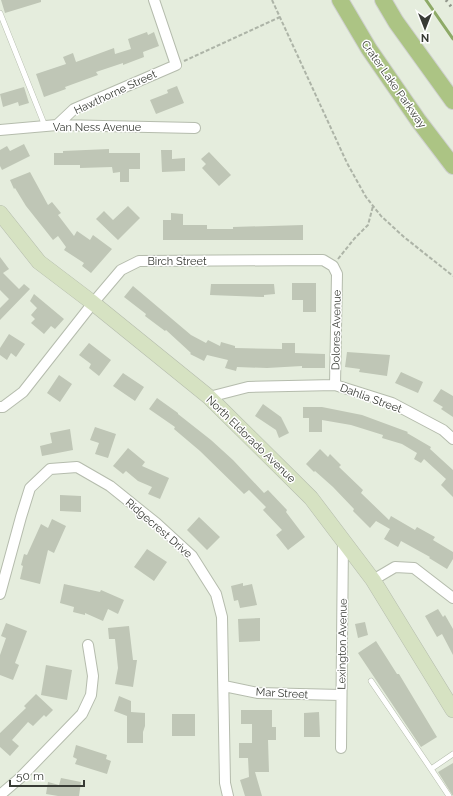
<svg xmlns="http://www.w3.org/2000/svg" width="453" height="796" font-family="Raleway,sans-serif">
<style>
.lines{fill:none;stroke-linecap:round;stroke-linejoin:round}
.stream{stroke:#8eaa67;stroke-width:3}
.building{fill:#bfc6b6}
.lane-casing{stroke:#b5bcad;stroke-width:6}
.street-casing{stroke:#b5bcad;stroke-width:12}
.secondary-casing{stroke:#b5bcad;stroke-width:16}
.primary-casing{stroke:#cfd0cf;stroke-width:18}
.path{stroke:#adb4a7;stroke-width:2;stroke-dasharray:4 2;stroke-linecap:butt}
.lane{stroke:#fff;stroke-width:5}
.street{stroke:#fff;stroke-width:10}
.secondary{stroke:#d6e2c2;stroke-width:15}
.primary{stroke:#acc484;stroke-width:16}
.rail{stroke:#92978c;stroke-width:3;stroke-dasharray:2 4;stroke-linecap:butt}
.labels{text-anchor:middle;stroke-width:3;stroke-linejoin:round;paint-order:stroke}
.street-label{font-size:11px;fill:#383b35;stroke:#fff}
</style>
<rect width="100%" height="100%" fill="#e5eddd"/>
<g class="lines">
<!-- stream -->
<path class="stream" d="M426,0L453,39"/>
</g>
<!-- building -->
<path class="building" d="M1,0H41V2L5,13Z
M147,32L148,35L154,32L159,46L143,52L144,57L123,65V63L96,72L98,75L65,87L66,89L44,97L36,74L66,64L63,57L73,53L76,62L114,48L115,54L131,49L128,39Z
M177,86L184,103L156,114L150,100L168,93L167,90Z
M24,87L29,103L19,106L18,102L3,107L0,94Z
M24,144L30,156L2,170L0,166V150L7,146L10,151Z
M109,149V153H140V169H129V182H120V172L113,173L112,167L80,168V165H54V153H63V151Z
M161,150H172V159L185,158V171L162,172Z
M209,152L231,175L219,186L202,168L206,164L201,159Z
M30,172L48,205L52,202L61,213L58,215L74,236L77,231L90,240L93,235L112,249L91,273L82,266L84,263L64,250L66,247L58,236L53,240L26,206L15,188L14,189L10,180Z
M128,206L140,218L118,240L96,219L104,211L113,220Z
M171,213L183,214V225H207V229H233V227L303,225V240H163V220H171Z
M0,257L9,269L3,273L19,289L24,284L30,289L0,320V308L9,299L0,290Z
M292,283H316V312H303V300H292Z
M211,284H274L275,294L264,295V297L210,295Z
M133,286L191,335L206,343L208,340L220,346L221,342L235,346V348L282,349V343H295V353L325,354V368H302V366L267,368L237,367L236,371L225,368L228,360L207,355L204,361L190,354L191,353L166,330L165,331L145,316L146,314L124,297Z
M34,294L64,319L55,329L51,326L44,334L31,323L35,319L31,315L37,308L30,301Z
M9,334L25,344L16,357L11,353L7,360L0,355V348Z
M89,343L111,360L99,376L89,368L91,364L79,355Z
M347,352L390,355L387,376L359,372L360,369L345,367Z
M401,372L423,382L418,393L395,383Z
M123,373L144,387L135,401L113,386Z
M59,375L72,384L60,402L47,393Z
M441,389L453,396V417L441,409L443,407L433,401Z
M157,398L178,413V414L211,440L233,460L264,493L268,490L287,510L286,512L305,537L288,550L276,535L282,530L263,510L266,507L249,490L244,494L200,451L174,429L175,427L149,409Z
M263,404L281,417L289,433L279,438L276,430L255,416Z
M303,407H322L362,415L408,432L407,433L431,447L430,449L453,470V497L441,485L446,479L424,459L421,463L414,459L417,453L402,444L382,438L383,435L351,425L322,420V432H309V418H303Z
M95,427L116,434L108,458L95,454L99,443L90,440Z
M70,429L73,450L42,456L40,446L52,443L50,433Z
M128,448L145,462L142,466L169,478L160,499L148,494L152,487L138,481L126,471L123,474L113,466Z
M320,449L328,457L330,454L341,465L339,467L363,490L361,493L389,520L391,516L415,530L417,527L435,537L433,540L453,552V559L447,569L429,558L430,557L401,541L398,547L384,539L390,529L376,521L370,528L353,511L354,509L333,487L315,471L314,472L306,464Z
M60,495L81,496V512L60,511Z
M199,517L220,537L207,550L187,530Z
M52,519L66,526L54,553L48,550L40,584L20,579L23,566L21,565L24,554L27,555L41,524L48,528Z
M147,549L167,562L154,581L134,567Z
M243,583V586L252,584L257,605L240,608L238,600L234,601L231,586Z
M64,584L100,592L101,590L124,600L118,614L108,609L103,621L85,613V615L73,612L74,607L60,603Z
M438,609L443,617L445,615L453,629V655L442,634L437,637L425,616Z
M260,618V641L239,642L238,619Z
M365,622L368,635L358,638L355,624Z
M6,623L27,631L15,663L19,665L13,680L0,675V655L6,638L1,636Z
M129,626L133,660H137L133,687L115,684L118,668L115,639H109L108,628Z
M376,641L397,674H399L437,737L421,747L358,653Z
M46,665L72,670L67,700L41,695Z
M36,694L53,710L46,717L44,715L33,726L28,722L12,740L19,746L10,756L0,747V733L26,708L24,706Z
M119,696L131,701V712L145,713V726L143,732V743H127V716L114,711Z
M241,710H272V727H276V740H268L269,772H255L262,796H245L240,780L249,777L248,758H239V743H252V724H241Z
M319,712L320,737H304V713Z
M172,714H195V736H172Z
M76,745L107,755L106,759L111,761L107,774L75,764L77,759L73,757Z
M453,763V796L438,772Z
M61,778L81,782L79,796H58L46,794L48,782L59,785Z"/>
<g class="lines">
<defs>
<path id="lane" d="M0,13L45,126
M371,681L431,769
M449,796L431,769L453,754"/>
<path id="street" d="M57,125L74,109L176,65L154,0
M0,130L57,125L195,128
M209,397L248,387L335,385L392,403L443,430L453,439
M0,407H3L23,392L93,303L121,270L139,261L323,260L333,266L337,274L335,385
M373,580L395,567L414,568L453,598
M0,594L21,517L30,488L50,469L77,467L110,486L156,523L192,556L216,594L222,617L225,783L228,796
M224,686L258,693L341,695
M341,748L343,540
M0,795L20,778L82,714L91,695L93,676L88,645"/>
<path id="secondary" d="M0,213L39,262L93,303L209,397L311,498L373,580L453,710"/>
<path id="primary" d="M340,0L369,49L418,120L453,166
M383,0L396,22L453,101"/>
</defs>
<!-- lane casing -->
<use href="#lane" class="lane-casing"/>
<!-- street casing -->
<use href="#street" class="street-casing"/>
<!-- secondary casing -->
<use href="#secondary" class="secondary-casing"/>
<!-- primary casing -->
<use href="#primary" class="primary-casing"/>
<!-- path -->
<path class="path" d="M272,0L347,163L366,197L381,216L404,237L453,276
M184,61L280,17
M338,259L354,239L368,225L373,206"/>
<!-- lane -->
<use href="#lane" class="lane"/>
<!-- street -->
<use href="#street" class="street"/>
<!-- secondary -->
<use href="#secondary" class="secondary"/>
<!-- primary -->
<use href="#primary" class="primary"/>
<!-- rail -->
<path class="rail" d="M446,0L453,9"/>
</g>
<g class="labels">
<!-- street labels -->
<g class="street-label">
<text transform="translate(394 84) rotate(55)" y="4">Crater Lake Parkway</text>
<text transform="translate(115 92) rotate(-25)" y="4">Hawthorne Street</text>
<text x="97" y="131">Van Ness Avenue</text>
<text x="177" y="265">Birch Street</text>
<text transform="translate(336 330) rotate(-89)" y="4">Dolores Avenue</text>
<text transform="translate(371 398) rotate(20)" y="4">Dahlia Street</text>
<text transform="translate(251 439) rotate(44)" y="4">North Eldorado Avenue</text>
<text transform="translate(159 528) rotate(41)" y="4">Ridgecrest Drive</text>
<text transform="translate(342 644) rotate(-89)" y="4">Lexington Avenue</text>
<text transform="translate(282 693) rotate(3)" y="4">Mar Street</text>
</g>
</g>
<!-- north arrow -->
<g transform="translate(425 28) rotate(180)" stroke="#ffffff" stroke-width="3" paint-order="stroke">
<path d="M0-3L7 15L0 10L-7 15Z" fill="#383b35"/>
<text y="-6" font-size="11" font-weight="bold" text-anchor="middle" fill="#383b35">N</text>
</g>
<!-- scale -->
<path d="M10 780v6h74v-6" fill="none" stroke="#383b35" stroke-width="2"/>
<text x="16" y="780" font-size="12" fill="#383b35" stroke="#ffffff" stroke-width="3" paint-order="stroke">50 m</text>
</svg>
